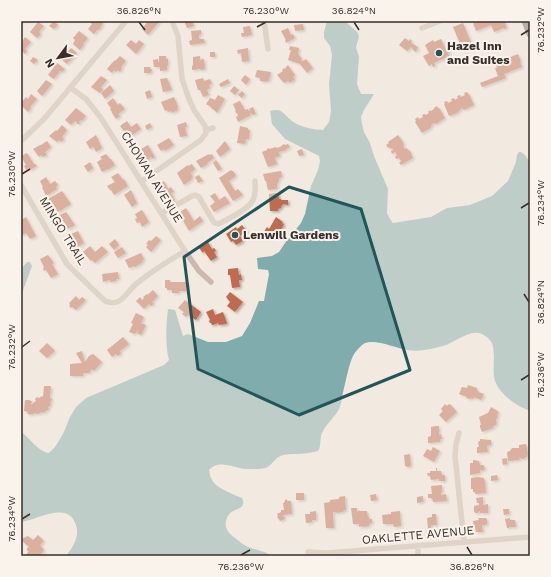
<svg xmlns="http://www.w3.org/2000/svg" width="551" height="577" font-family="'Work Sans',sans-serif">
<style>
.water{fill:#80acae}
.building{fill:#c06a50;filter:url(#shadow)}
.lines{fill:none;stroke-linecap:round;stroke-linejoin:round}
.minor{stroke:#cab9ac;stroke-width:5.5}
.major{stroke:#79665d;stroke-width:7}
.marked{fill:none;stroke:#225558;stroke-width:3;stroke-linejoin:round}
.ticks{fill:none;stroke:#382f2b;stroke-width:1.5}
.poi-dot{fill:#225558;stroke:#f9f3ec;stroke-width:1.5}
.labels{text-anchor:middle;stroke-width:4;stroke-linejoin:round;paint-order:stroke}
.poi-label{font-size:12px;font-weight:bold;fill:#382f2b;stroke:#f9f3ec;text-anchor:start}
.street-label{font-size:12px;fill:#382f2b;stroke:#f9f3ec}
.neatline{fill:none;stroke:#382f2b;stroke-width:1.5}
.ticks-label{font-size:10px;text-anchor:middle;fill:#382f2b}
</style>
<defs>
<filter id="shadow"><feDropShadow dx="2" dy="1.5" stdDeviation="1" flood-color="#0004"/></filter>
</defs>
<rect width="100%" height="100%" fill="#f2e9e0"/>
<!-- water -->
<path class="water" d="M327,21H345L358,33L359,37L356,47L359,57L357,84L361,94H374L364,110L361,117L362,124L364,132L370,143L374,156L388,189L387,213L390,219L393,223L431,217L447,208L470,205L492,196L508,181L516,162L517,155L519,152H521C525,154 528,159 530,163V411C516,406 497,393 494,377C493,370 494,363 494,356C493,349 494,344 489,339C474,323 458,342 443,346C431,349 419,352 407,350C396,348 376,339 365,343C361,345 355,352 353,356C349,364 346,380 344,388C342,395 342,402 339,409C335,417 327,423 323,431C319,437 322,445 318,451C310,453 304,454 296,454C292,454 287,454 284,455C277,456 274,462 269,466C264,470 254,469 248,469C236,469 219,458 209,470C210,474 210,477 212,480C216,488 233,494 242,498C247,509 236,508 230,513C230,513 227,517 227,518C223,527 228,533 235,538C239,541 242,544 246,546C254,550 264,550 272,556H66C73,547 80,536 76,525C68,500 37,520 21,522V431C28,437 39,452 49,453L55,447L63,434L70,417L76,407L86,398L164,365L169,360C165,344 166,326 168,309L175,310L183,336L188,334L208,342H226L242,336L250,323L259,301H264L269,274L268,270L258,269L257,258L272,256L279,252L285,243L301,223L305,214L311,186L318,170L320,161L319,156L285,139L272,124L270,111C284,107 284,117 295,123C302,127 314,130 323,130L329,122L331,111L329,84L332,55L330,46L324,38V32Z
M27,262H30L32,266L21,296V269Z"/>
<!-- building -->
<path class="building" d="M54,21L58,25L54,29L49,26Z
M89,21H101L103,23L101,26V27L99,30L98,29L94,34L88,29L92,24Z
M148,21H160L148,35L142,29Z
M184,21H192L194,26L187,28Z
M477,21H506V22L505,23L507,28L504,29V28L494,32L491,25L476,31L473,23L477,22Z
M38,22L44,26L39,32L41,34L37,38L30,32Z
M463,23L473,47L463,51L453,27Z
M303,24L304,30L295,31L294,25Z
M250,26L252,35L242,37L241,33H244L243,27Z
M288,28L291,35L293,34L295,38L286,43L285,40H286L281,31Z
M201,30V34L199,35V39H204L205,43L190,45L189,41L192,40L191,31Z
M79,31L88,38L83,44L84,45L80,50L73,44L75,40L73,38Z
M25,37L31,42L25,49L27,51L25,54L21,50V41L22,42Z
M405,38L409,41L410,39L412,41L411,42L413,44L418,47L416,52L413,50V49L411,47L407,51L399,45Z
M441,39L446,50L448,49L450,52L448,53L449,56L434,63L435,66L433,67L432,64L429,66L423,56L429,53L425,45L433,40L434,42Z
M131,40L136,44L139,40L144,44L136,54L126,45Z
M290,46L299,48L298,54L302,59L301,60L303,61L306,59L313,68L307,73L300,64L288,60L291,50H289Z
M71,48L77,53L67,64L61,59Z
M248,48L249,61L242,62L241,53L238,54L237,50Z
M210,52H215V57H210Z
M518,54L521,62H520L522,67L504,74L506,78L482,87L480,83L498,76L495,68H497L495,63Z
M120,56L126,61L121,67L122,68L120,72L118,70L116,72L114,70L112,73L107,69L112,63L115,60V61Z
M159,56H166V59H168V65H167V70L160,71V67H154L153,60L158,59V62L159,61Z
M200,56V60L204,59L205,69L201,70L200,69L192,70V66L193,65V57Z
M33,57L38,60L34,64L30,61Z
M57,63L65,69L62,72L60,71L54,79L48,75Z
M288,65L295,75L293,77L295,79L290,83L288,81L284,83L277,75L283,71L282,70L284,68L285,69H286L285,68Z
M144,67H150L151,70L152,69V71H151V73H144Z
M257,70L271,72L269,81H266V82L260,81V78L255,77Z
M245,75L250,79L246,85L241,80Z
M101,76L107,80L101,87L103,90L100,93L91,87Z
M167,78L172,90L163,92L160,79Z
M203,78L204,81L210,79L212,84L209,85L210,88L207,90L209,95L203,97L200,90H198L195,80Z
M228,79L230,83L221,87L219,84Z
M46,80L52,84L42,96L37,91Z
M110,85L114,91L105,99L101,93Z
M234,86L239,90L235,95L230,91Z
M150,90L152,97L147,99L145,92Z
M242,91L245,94L242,98L238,95Z
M467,92L468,94H469L474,105L464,110L462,108L457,113L449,116L444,104H445L444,102L447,101L448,103L452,101L451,99L454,98L455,100L458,98L457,96L460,95L461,97L465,95L464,93Z
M31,94L37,99L30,107L31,108L28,112L21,105H22L21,103L26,97L28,99Z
M218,95L225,99L217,113L214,110L211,108V107L206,104L210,98L215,100Z
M174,97L177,104L178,107L177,108L178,110L172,113L171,111L168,112L167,110L165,111L161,102Z
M113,98L118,105L120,103L125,109L118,114L120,116L116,119L112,113V112L110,109L111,108L107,103Z
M240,101L245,110L248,109L249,111H250L249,109L253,107L256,114L253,115L251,113H250L251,115L238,122L236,117L238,116L237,113H236L235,111H236L233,104Z
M437,106L438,108L440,109L445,118L436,124L434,123L431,125L432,126L429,129L422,133L415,122L416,121L415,119L418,117L419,119L423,117L422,115L424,114L426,115L429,113L428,112L430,110L431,112V111L434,109V108Z
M76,108L86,116L82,121L81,120L79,122L80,124H77V122L75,121L71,125L65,120Z
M127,121L131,127L137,123L141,129L129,137L125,131H124L120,126Z
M186,122L187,127H185L187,136L180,137L177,125Z
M150,123L152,127L147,130L145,126Z
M62,125L67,130L62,137L64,139L61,142L59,140L57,142L49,136L56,130L57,131Z
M240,126L248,128V130H250L249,139H246L245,144L237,143Z
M96,135L102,148L96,152L93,146L92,148L90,149L86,142Z
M398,135L403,142L404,146H403L405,149L406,148L410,151L413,158L401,165L399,163L401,161L399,158L396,159L395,157L397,155L395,152L392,154L391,151L393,150L392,148L391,149L389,147L388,148L386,145L389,143L388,142Z
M169,138L174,145L165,151L164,149L161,151L157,145Z
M47,141L51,147L45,152L47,155L43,157L41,155L39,157L33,149L40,145H41Z
M225,141L230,149L220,157L216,151Z
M284,144L285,145L288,144L290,147L286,149L287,150L279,152L280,156L275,158L277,164L268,167L262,152L267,150V149L269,148V149L276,147L277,148L280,147Z
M148,145L155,157L152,159L151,157L149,158L150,159L143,162L139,156L144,153L141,149Z
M302,149L304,155L299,156L297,151Z
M27,153L34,164H35L37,166L30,170L28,168L26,170L24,166L26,165L21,156Z
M106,154L110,159H111L115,165L108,170V169L102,172L97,162L102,159L100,157Z
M209,154V155L212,154L214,158L207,163L208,164L201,168L196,161Z
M216,160L222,169L218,171L213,163Z
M90,162L93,168L88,172L84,166Z
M192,164L195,169L191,173L193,177L191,178L192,179L184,185L177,173L185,167L188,165V166Z
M231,170L232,171H233L236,175L235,176V177L229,181L235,191L238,189L243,195L233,201L219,178Z
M281,171L282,177L279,178V181H278V183L277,184V189L268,190L266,181H265L263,174Z
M118,173L123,180L124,179L128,186L114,195L111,190L109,189L107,186L115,182L111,177Z
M199,175L203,181L198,183L195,177Z
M46,177L50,184L55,181L58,185L56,187L57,189L46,196L42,187H43L40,181Z
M164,181L168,189L171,187L174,192L171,193L175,200L169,204L157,185Z
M131,190L137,203L132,207L124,195Z
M62,191L71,204L58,212L55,207L53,208L48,199Z
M215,193L219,200L225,196L230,203L214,212L210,206L215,202L210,196Z
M276,193H278L279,199H281V200H288V205L283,204V205L281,206V208L278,209V211H270L269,194Z
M186,208L194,221L200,216L203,221L189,231L182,219L184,218L180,212Z
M142,210L149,222L142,227L140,222L137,223L135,219L137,218L135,214Z
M66,212L75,225L68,229L60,215Z
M26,217L36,236L30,239L26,233L22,235L21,233V229L23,228L21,225V220Z
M276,217L283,222L282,223L284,224L277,237L274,235L271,239L263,233L267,227L269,229Z
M242,225L247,232L240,236L243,241L236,245L233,241L231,242L226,234L236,227L237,229Z
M78,231L84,243L77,247L71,234Z
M156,236L161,240L151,252L146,247L148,245L146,244L149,240L151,241Z
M115,239L119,245L114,250L109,244Z
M208,242L212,249L214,248L215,249L216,251L214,252L217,257L211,261L204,251L203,253L199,248Z
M90,246L95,252L102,246L108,252L95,263L92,260L91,261L83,252Z
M122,247L126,253L118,258L114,252Z
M141,253L144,259L142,261L143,262L135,267L134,266L129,268L125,260Z
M48,255L54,263L52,264L58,274L51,278L46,270L44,271L43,268L44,267L40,259Z
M238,268L239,275L241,274L242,280H239L240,287L232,288L230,275H228V269Z
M118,272L119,279H116V281L110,282V280L103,282L102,274Z
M165,280H170V282H187L186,291H179V293H172V290H167V288H165Z
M153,290L158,296L152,302L154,304L151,306L149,304L144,309L136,301L140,297L142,300L144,298L143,297L147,294V295Z
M230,292L243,302L235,312L227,306L230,302L226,297Z
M76,296L79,300L82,297L86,300L76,310L72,307L71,308L69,306L70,305L69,303Z
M185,300L201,312L196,320L188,315L186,317L182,314L184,312L178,308Z
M213,309L215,315L223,312L227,323L226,324L219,325L218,323L213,325H212L211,323H210L209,321L210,320L206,312Z
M136,313L144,317L141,323L146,325L141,335L137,333L138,330V329L135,334L129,332L133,324L131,323Z
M123,337L129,344L120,351L121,353L118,356L116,354L112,357L107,350Z
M47,343L55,351L47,358L39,351Z
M82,351L85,362L89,356L93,354L102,362L94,371L92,369L89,373H83V376H70V364L82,363L76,353Z
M468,385L477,388V390L478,391V392L484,394L481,400L474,397L473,399L470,398V399L466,398L467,397L459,394L462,387L467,388Z
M44,386H50L51,387L50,398L52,399L50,403L51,405L48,407L49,409L43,413L42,412L38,414L34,413V414H31L30,415L27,413L28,412L24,411L25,400H30V401H32L31,404H33V403L36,401L35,399L37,397L39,398L42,396L43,397Z
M445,404L447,406L449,404L451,405L457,412L446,422L439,415L443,411L441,409Z
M491,407L499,412L497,415L498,416L496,420L497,423H496V425L493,426V428L482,432L480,427V425H481L479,417L488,413Z
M436,426H439V435L441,434L442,439H440V442L428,443V437L431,436V427Z
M480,439L491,440V445L487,446L488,452L477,453V447H479L478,442L480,441Z
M526,444L528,454L527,457L524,458V459H522V458H519L520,460L508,461L507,452L510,451L512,448H519V445Z
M433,447L440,451L434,462L423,456L427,449L431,451Z
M410,454L411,466L408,467L405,466L404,455Z
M507,458V464L503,465L502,459Z
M473,460L479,461L480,465H483L485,468L484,470L482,471V470H480V473L470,475V463H473Z
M436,468H437V471H441L442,475H445V481H439V479L431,480L430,476H428L427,473H430V471H436Z
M497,475L498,480L491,481V476Z
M478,477L484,478V481L485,480L486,493L475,494V492H473V489H471V478Z
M442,485V492H441V495L446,494L447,501L433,502L432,498H428V494H432L431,486Z
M296,493H304V500H296Z
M376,494L377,500L371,501L370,495Z
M345,496L346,510L343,511V512H339L340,513L333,512L334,528H326L324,503L330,502V500L339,499V497Z
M423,496V502L417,503V497Z
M483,497V505L488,504V513H480V511L478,512V513H476L474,512V506L479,505V503H477L476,498Z
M287,499V501H291L292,514L283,515L285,519L280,521L277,517L278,516L277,514L281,512V510H284L283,503H284L285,500Z
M351,508H357V512L358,511H367L368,517H369V519H372V523L369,524V526L363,527V526L359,527V524H353Z
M503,509H509V514L504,515Z
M316,511V520H312V522L306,523L305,514H310V512Z
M400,511L401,526L394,527L393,524H383L382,515L391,514V512Z
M432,514H436L437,525H431V528L428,529L427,518L432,517Z
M478,518H485L487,519V524L486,525H482L483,532H476L475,527H474L473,521L479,520Z
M510,518V520H515L516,527H509V528H507L505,519Z
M38,535L44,541L40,545L44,550L39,556H25L29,551H27V548L29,547L21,540V539L28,536L33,540Z"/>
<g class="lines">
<!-- minor -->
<path class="minor" d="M264,21L268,49
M21,22L22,21
M422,28L440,21
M71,88L86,99L101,118L185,251L199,271L211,282
M206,130L213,128
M21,141L44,119L126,21
M142,181L201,140L206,133L205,126L194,110L189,99L182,79L178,36L172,21
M21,185L67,264L75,272L105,301C110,303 114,304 119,301C125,298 131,288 136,284C152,271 168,261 185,251
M162,213L192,196L195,195L199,197L213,221L215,223L218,224C228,219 248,210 253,200C256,195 255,188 255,181
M459,433L456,444L455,456L464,542
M418,546V556
M308,552L327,553L530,537"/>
<!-- major -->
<path class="major" d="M525,21L530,34"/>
</g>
<!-- marked area -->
<path d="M0 0H551V577H0ZM289,187L361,209L410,370L299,415L198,369L184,257Z" fill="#f2e9e0" fill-opacity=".55" fill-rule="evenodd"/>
<path class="marked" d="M289,187L361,209L410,370L299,415L198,369L184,257Z"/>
<!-- ticks -->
<path class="ticks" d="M139,22L145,30M354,22L359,30M257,27L266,22M521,35L529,30M22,174L30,169M521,208L529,203M524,294L529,302M22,347L30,341M521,380L529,375M22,519L30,514M467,547L472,555M241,555L250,550"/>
<!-- markers -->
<g class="poi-dot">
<circle cx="439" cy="53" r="4"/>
<circle cx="235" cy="235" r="4"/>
</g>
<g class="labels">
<!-- poi labels -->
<g class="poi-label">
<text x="447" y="50">Hazel Inn<tspan x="447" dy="14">and Suites</tspan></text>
<text x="243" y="239">Lenwill Gardens</text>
</g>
<!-- street labels -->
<g class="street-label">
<text transform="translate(152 177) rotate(58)" y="4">CHOWAN AVENUE</text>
<text transform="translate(63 231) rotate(58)" y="4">MINGO TRAIL</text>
<text transform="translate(418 535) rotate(-5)" y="4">OAKLETTE AVENUE</text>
</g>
</g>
<!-- border -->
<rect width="551" height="577" fill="none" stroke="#f9f3ec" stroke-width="44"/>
<!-- north arrow -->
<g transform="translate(58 58) rotate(238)" stroke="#f9f3ec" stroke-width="3" paint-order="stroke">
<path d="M0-3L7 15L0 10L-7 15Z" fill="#382f2b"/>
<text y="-6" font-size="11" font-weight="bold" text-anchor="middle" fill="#382f2b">N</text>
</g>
<rect x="22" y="22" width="507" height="533" class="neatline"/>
<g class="ticks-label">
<text x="139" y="14">36.826°N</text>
<text x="266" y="14">76.230°W</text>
<text x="354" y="14">36.824°N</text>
<text transform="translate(540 30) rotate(-90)" y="4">76.232°W</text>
<text transform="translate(11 174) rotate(-90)" y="4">76.230°W</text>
<text transform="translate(540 203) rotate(-90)" y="4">76.234°W</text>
<text transform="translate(540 302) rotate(-90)" y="4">36.824°N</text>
<text transform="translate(11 347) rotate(-90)" y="4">76.232°W</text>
<text transform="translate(540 375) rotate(-90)" y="4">76.236°W</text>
<text transform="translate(11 519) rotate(-90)" y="4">76.234°W</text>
<text x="241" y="570">76.236°W</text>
<text x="472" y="570">36.826°N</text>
</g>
</svg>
